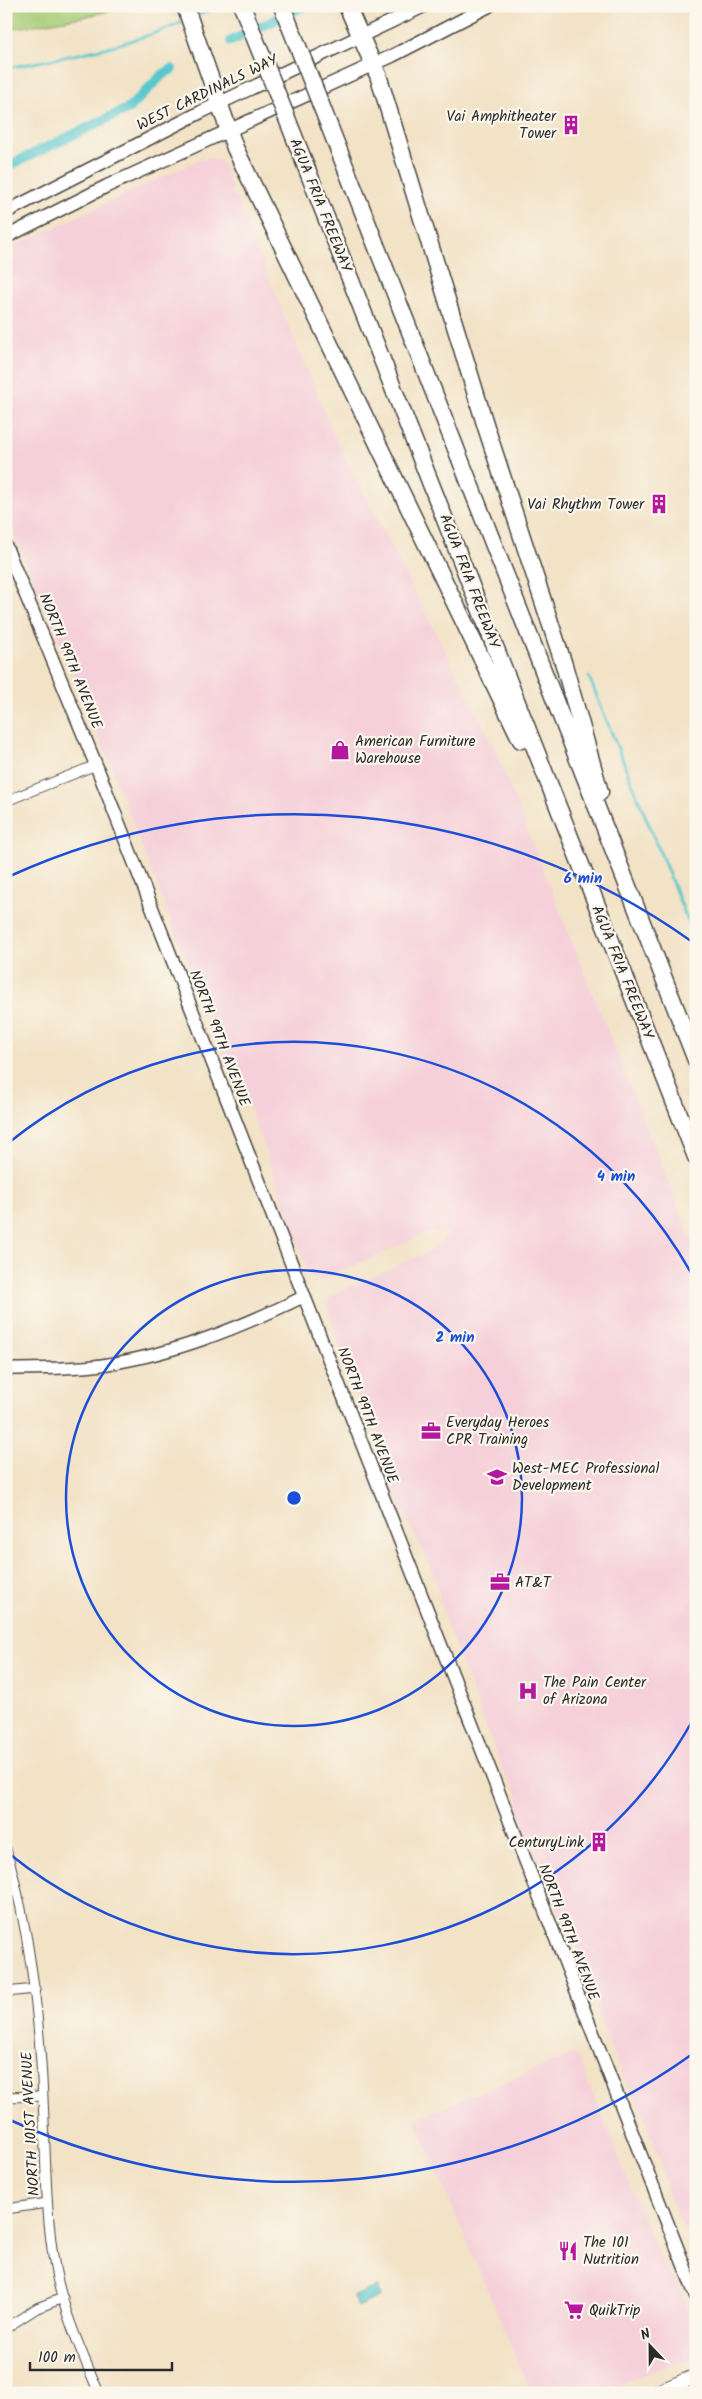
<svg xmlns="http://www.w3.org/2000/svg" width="702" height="2399" font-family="Kalam,sans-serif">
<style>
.built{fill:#f5cfd9}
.green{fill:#a7cd77;stroke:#697c51}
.water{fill:#59c7cd;stroke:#42797c}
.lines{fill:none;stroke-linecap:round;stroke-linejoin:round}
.stream{stroke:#59c7cd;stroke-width:3}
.canal{stroke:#59c7cd;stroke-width:10}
.minor-casing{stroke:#494642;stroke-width:11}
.tertiary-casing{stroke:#494642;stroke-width:14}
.secondary-casing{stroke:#494642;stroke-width:15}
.primary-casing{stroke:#494642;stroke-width:16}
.motorway-casing{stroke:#494642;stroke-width:19}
.minor{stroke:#fff;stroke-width:9}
.tertiary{stroke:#fff;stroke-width:11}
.secondary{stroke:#fff;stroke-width:12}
.primary{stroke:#fff;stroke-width:14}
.motorway{stroke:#fff;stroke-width:16}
.motorway-bridge-casing{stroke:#494642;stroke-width:19;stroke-linecap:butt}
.motorway-bridge{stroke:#fff;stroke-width:16}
.ring{fill:none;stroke:#1d4ed8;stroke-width:2.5}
.labels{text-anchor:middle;stroke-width:4.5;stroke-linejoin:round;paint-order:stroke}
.street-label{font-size:15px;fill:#2b2b2b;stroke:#fbf7ec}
.poi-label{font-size:15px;fill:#2b2b2b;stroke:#fbf7ec;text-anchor:start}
.centre{fill:#1d4ed8;stroke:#fbf7ec;stroke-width:2.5}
.ring-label{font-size:15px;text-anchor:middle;font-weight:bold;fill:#1d4ed8;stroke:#fbf7ec;stroke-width:4.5;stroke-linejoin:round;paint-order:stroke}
</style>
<rect width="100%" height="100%" fill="#fbf7ec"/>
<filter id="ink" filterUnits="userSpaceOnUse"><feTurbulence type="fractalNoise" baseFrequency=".02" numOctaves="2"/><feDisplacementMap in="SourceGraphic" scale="10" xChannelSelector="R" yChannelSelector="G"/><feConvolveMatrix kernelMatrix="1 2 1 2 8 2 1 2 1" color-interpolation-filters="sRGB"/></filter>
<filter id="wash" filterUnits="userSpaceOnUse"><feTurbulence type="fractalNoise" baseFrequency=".0096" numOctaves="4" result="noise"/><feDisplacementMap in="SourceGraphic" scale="20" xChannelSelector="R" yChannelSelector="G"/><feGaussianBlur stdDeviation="1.12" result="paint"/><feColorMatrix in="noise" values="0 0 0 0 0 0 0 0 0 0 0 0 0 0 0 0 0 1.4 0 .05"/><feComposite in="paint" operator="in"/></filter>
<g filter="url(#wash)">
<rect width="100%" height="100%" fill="#f2e2c6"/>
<!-- built -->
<path class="built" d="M209,158L221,160L233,190L230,191L236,198L333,433L492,742L696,1251V2249L682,2227L668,2192L659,2157L640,2106L622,2076L601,2023L591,1982L574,1939L558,1912L519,1813V1797L514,1786L504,1774L444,1617L437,1584L424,1553L405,1517L343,1358L327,1304L331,1296L430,1251L449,1233L429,1232L322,1280L310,1277L247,1099L239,1094L94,724L6,515V250L197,161Z
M576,2053L660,2259L677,2282L696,2332V2358L659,2368L601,2393H531L415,2119Z"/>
<!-- green -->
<path class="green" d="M6,6H126L94,15L6,30Z"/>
<!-- water -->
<path class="water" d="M377,2286L381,2296L357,2307L353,2297Z"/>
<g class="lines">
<!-- stream -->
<path class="stream" d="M194,17L219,6
M6,68C67,57 129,46 186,21
M589,677L696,941"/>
<!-- canal -->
<path class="canal" d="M231,41L304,6
M6,167L129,108L162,75L172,69"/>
</g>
</g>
<g filter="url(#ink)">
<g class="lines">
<defs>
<path id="minor" d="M6,801L96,765
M6,1849C30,1930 39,2014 43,2098C46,2155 45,2212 55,2268C63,2311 82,2353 99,2393
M6,1992L35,1989
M6,2097L43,2096
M6,2209L47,2203
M6,2328L37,2308L63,2298"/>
<path id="tertiary" d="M6,1369C36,1369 65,1369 94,1366C168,1357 239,1328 305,1296"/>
<path id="secondary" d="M6,212L201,112L424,6
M6,237L107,186L392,56L489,6
M6,547L96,765L696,2296"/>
<path id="primary" d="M656,2393L696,2376"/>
<path id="motorway" d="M185,6L235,148L521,740
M347,6L378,75L486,427L564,665L600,792
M321,105L696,1060
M288,121L696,1157"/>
</defs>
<!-- minor casing -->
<use href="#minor" class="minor-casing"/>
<!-- tertiary casing -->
<use href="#tertiary" class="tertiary-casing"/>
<!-- secondary casing -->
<use href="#secondary" class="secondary-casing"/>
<!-- primary casing -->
<use href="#primary" class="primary-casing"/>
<!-- motorway casing -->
<use href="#motorway" class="motorway-casing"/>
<!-- minor -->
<use href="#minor" class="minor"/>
<!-- tertiary -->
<use href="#tertiary" class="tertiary"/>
<!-- secondary -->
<use href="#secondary" class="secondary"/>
<!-- primary -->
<use href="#primary" class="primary"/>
<!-- motorway -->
<use href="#motorway" class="motorway"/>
<defs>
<path id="motorway-bridge" d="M242,6L288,121
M282,6L321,105"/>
</defs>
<!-- motorway-bridge casing -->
<use href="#motorway-bridge" class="motorway-bridge-casing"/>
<!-- motorway-bridge -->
<use href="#motorway-bridge" class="motorway-bridge"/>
</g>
</g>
<!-- distance rings -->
<g class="ring">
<circle cx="294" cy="1498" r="228"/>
<path d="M695 1716A456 456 0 0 1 7 1852M7 1144A456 456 0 0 1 695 1280"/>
<path d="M691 2055A684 684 0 0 1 10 2120M10 876A684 684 0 0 1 691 941"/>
</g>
<!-- icons -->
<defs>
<symbol id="building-bare" viewBox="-9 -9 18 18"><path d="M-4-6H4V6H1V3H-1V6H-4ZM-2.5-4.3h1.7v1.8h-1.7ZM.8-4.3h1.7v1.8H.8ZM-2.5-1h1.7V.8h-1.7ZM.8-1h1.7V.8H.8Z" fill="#b5179e" stroke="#fbf7ec" stroke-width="2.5" paint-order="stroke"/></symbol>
<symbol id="shop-bare" viewBox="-9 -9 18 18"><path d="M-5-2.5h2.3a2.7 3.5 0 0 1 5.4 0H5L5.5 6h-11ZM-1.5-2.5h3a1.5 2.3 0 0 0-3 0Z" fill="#b5179e" stroke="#fbf7ec" stroke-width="2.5" paint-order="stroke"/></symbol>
<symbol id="office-bare" viewBox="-9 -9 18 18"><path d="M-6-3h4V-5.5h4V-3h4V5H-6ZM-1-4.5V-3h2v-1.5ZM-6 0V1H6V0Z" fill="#b5179e" stroke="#fbf7ec" stroke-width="2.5" paint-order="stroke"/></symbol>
<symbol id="university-bare" viewBox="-9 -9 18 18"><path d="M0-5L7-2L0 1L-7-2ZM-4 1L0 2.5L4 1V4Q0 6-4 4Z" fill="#b5179e" stroke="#fbf7ec" stroke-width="2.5" paint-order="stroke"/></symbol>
<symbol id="hospital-bare" viewBox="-9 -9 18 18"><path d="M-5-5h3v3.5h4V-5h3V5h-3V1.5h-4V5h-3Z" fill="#b5179e" stroke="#fbf7ec" stroke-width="2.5" paint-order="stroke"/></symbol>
<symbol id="restaurant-bare" viewBox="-9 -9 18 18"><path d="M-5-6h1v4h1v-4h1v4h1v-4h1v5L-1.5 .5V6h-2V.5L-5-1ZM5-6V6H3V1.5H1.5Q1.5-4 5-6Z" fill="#b5179e" stroke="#fbf7ec" stroke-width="2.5" paint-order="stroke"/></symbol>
<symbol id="supermarket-bare" viewBox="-9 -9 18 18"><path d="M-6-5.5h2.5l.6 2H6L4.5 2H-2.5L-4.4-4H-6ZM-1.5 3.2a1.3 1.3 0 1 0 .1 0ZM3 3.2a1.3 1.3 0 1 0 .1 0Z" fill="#b5179e" stroke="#fbf7ec" stroke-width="2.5" paint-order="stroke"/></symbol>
</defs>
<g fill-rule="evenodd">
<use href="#building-bare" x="557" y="111" width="28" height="28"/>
<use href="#building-bare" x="645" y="490" width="28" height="28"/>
<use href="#shop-bare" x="326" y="736" width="28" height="28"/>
<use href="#office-bare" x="417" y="1417" width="28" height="28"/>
<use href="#university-bare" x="483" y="1463" width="28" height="28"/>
<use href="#office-bare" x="486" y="1568" width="28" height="28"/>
<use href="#hospital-bare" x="514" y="1677" width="28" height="28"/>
<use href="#building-bare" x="585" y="1828" width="28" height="28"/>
<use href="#restaurant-bare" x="554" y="2237" width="28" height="28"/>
<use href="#supermarket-bare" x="560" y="2296" width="28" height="28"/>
</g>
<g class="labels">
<!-- street labels -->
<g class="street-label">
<text transform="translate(207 92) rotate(-26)" y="5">WEST CARDINALS WAY</text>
<text transform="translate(321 205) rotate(68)" y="5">AGUA FRIA FREEWAY</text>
<text transform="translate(470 581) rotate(69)" y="5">AGUA FRIA FREEWAY</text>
<text transform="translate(71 661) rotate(68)" y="5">NORTH 99TH AVENUE</text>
<text transform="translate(623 972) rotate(68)" y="5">AGUA FRIA FREEWAY</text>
<text transform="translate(220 1038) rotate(69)" y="5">NORTH 99TH AVENUE</text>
<text transform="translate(368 1415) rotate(69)" y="5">NORTH 99TH AVENUE</text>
<text transform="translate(569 1932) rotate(69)" y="5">NORTH 99TH AVENUE</text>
<text transform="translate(30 2124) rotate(-93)" y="5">NORTH 101ST AVENUE</text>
</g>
<!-- poi labels -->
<g class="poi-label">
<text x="556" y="121" text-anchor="end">Vai Amphitheater<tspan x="556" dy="17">Tower</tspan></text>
<text x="644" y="509" text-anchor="end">Vai Rhythm Tower</text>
<text x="355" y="746">American Furniture<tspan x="355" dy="17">Warehouse</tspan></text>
<text x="446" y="1427">Everyday Heroes<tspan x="446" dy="17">CPR Training</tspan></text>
<text x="512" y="1473">West-MEC Professional<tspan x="512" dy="17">Development</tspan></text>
<text x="515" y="1587">AT&amp;T</text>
<text x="543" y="1687">The Pain Center<tspan x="543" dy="17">of Arizona</tspan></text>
<text x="584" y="1847" text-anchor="end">CenturyLink</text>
<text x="583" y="2247">The 101<tspan x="583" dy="17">Nutrition</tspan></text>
<text x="589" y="2315">QuikTrip</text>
</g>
</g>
<circle cx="294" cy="1498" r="8" class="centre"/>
<g class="ring-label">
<text x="583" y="883">6 min</text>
<text x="616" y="1181">4 min</text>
<text x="455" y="1342">2 min</text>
</g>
<!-- margin -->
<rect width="702" height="2399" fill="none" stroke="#fbf7ec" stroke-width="25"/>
<!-- north arrow -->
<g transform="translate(650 2346) rotate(338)" stroke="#fbf7ec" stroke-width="4" paint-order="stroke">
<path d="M0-4L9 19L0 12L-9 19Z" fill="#2b2b2b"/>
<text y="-8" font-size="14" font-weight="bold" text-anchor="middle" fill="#2b2b2b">N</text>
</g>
<!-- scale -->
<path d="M30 2362v8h142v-8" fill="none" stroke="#2b2b2b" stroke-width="2.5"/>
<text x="38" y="2362" font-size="15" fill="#2b2b2b" stroke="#fbf7ec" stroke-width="4" paint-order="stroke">100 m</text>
</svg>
